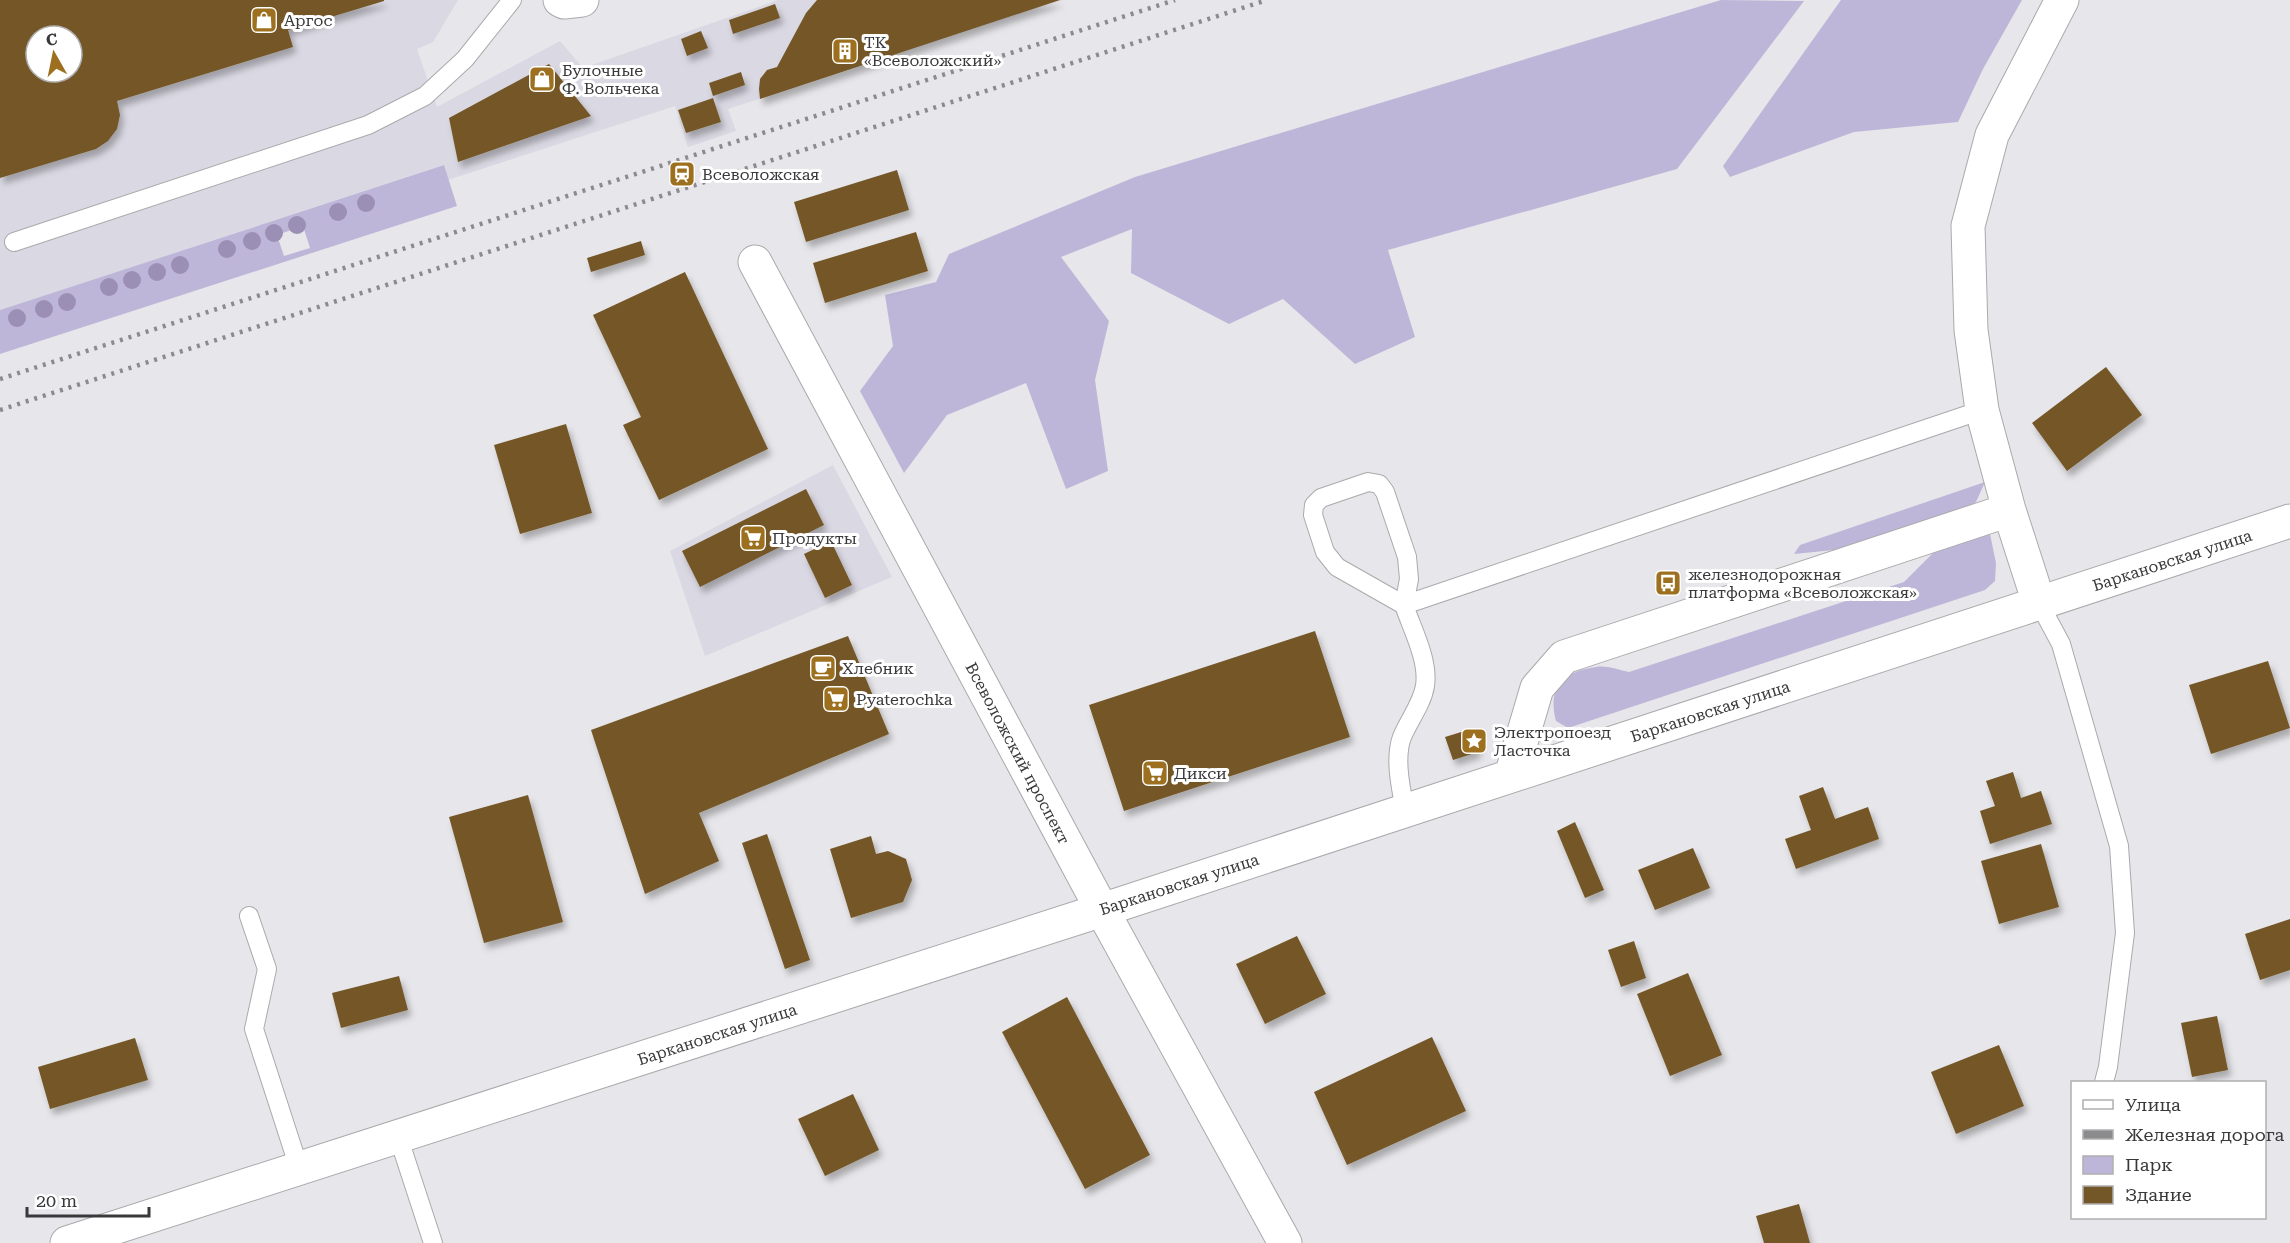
<svg xmlns="http://www.w3.org/2000/svg" width="2290" height="1243" font-family="'Roboto Serif',serif">
<style>
.built{fill:#dad8e2;fill-rule:evenodd}
.green{fill:#beb6d8;fill-rule:evenodd}
.building{fill:#745728;fill-rule:evenodd;filter:url(#shadow)}
.lines{fill:none;stroke-linecap:round;stroke-linejoin:round}
.service-casing{stroke:#aaa9ac;stroke-width:20}
.minor-casing{stroke:#aaa9ac;stroke-width:35}
.tertiary-casing{stroke:#aaa9ac;stroke-width:35}
.service{stroke:#fff;stroke-width:18}
.minor{stroke:#fff;stroke-width:33}
.tertiary{stroke:#fff;stroke-width:33}
.rail{stroke:#8b8a8d;stroke-width:4.5;stroke-dasharray:3 6;stroke-linecap:butt}
.tree{fill:#9b8fb5}
.labels{text-anchor:middle;stroke-width:6;stroke-linejoin:round;paint-order:stroke}
.poi-label{font-size:16px;fill:#39383a;stroke:#fff;text-anchor:start}
.street-label{font-size:16px;fill:#39383a;stroke:#fff}
</style>
<defs>
<filter id="shadow"><feDropShadow dx="3.5" dy="6" stdDeviation="3" flood-color="#0004"/></filter>
</defs>
<rect width="100%" height="100%" fill="#e7e6ea"/>
<!-- built -->
<path class="built" d="M0,0H458L433,42L417,49L437,107L560,41L583,68L778,0H1063L728,109L736,131L688,147L675,106L448,180L443,165L0,310ZM36,36H72V72H36Z
M833,465L892,577L705,656L670,551Z"/>
<!-- green -->
<path class="green" d="M1721,0L1804,1L1677,169L1388,250L1415,337L1355,364L1283,299L1229,324L1131,273L1132,229L1061,257L1109,321L1095,380L1108,471L1066,489L1026,383L947,415L904,473L860,391L893,346L885,295L936,282L949,254L1135,177Z
M1841,0H2022L1983,69L1958,122L1854,132L1730,177L1723,166Z
M444,165L457,206L0,354V310ZM303,226L310,248L284,256L277,235Z
M1985,482L1976,502L1962,510L1844,549L1794,554L1800,545Z
M1990,534L1996,563L1995,581L1985,590L1568,728L1556,721C1547,688 1563,671 1596,667C1606,665 1619,670 1629,672L1904,582L1933,553Z"/>
<!-- building -->
<path class="building" d="M0,0H384V1L288,30L293,47L117,101L120,115L117,129L108,141L96,149L0,178ZM36,36H72V72H36Z
M817,0H1060L760,99L759,89L760,79L767,70L777,67L806,13Z
M775,4L780,18L733,34L729,20Z
M701,31L708,48L687,56L681,39Z
M549,64L591,116L458,162L449,118Z
M741,72L745,85L713,96L709,83Z
M713,98L721,122L686,133L678,110Z
M897,170L909,210L806,242L794,202Z
M916,232L928,271L825,303L813,263Z
M641,241L645,255L591,272L587,258Z
M685,272L768,449L659,500L623,425L641,417L593,315Z
M2106,367L2142,415L2067,471L2032,423Z
M566,424L592,513L520,534L494,445Z
M806,489L824,525L700,587L682,551Z
M831,541L852,585L825,598L804,554Z
M1315,631L1350,737L1124,811L1089,705Z
M848,636L889,734L699,813L719,861L645,894L591,730Z
M2268,661L2290,728L2211,754L2189,685Z
M1471,729L1478,752L1453,760L1445,737Z
M2013,772L2021,798L2041,791L2052,824L1990,844L1980,811L1995,806L1986,781Z
M1823,787L1835,819L1868,807L1879,839L1796,869L1785,839L1811,830L1799,796Z
M528,795L563,922L484,943L449,817Z
M1575,822L1604,890L1585,898L1557,831Z
M767,834L810,960L785,969L742,843Z
M871,836L876,854L888,851L906,859L912,880L903,902L851,918L830,849Z
M2041,844L2059,907L1999,924L1981,861Z
M1693,848L1710,888L1655,910L1638,870Z
M2290,919V970L2260,980L2245,934Z
M1297,936L1326,994L1265,1024L1236,964Z
M1634,941L1646,978L1621,987L1608,950Z
M1688,973L1722,1055L1670,1076L1637,994Z
M399,976L408,1010L341,1028L332,993Z
M1067,997L1150,1155L1085,1189L1002,1032Z
M2217,1016L2228,1070L2192,1077L2181,1023Z
M1432,1037L1466,1111L1347,1165L1314,1092Z
M135,1038L148,1080L50,1109L38,1067Z
M1999,1045L2024,1106L1956,1134L1931,1072Z
M853,1094L879,1150L825,1176L798,1119Z
M1799,1204L1810,1243H1764L1756,1216Z"/>
<g class="lines">
<defs>
<path id="service" d="M14,242L368,125L425,96L465,59L512,0
M1368,482L1379,484L1385,492L1407,557L1409,579L1404,605L1337,567L1325,552L1313,515L1314,505L1321,498Z
M2039,603L2061,644L2119,846L2125,933L2108,1067L2104,1082
M1405,810C1401,789 1394,758 1402,737C1409,720 1422,704 1425,686C1429,660 1412,629 1404,605L1982,410
M249,916L267,969L254,1029L299,1168
M398,1136L433,1243"/>
<path id="minor" d="M755,262L1102,910L1285,1243
M2039,603L2009,510L1982,410L1971,330L1968,226L1992,135L2062,0
M1511,776L1537,688L1564,657L2009,510
M67,1243L1102,910L2290,521"/>
<path id="tertiary" d="M560,0L564,2L582,0"/>
</defs>
<!-- service casing -->
<use href="#service" class="service-casing"/>
<!-- minor casing -->
<use href="#minor" class="minor-casing"/>
<!-- tertiary casing -->
<use href="#tertiary" class="tertiary-casing"/>
<!-- service -->
<use href="#service" class="service"/>
<!-- minor -->
<use href="#minor" class="minor"/>
<!-- tertiary -->
<use href="#tertiary" class="tertiary"/>
<!-- rail -->
<path class="rail" d="M0,379L1175,0
M0,410L1267,0"/>
</g>
<!-- trees -->
<g class="tree">
<circle cx="366" cy="203" r="9"/>
<circle cx="338" cy="212" r="9"/>
<circle cx="297" cy="225" r="9"/>
<circle cx="274" cy="233" r="9"/>
<circle cx="252" cy="241" r="9"/>
<circle cx="227" cy="249" r="9"/>
<circle cx="180" cy="265" r="9"/>
<circle cx="157" cy="272" r="9"/>
<circle cx="132" cy="280" r="9"/>
<circle cx="109" cy="287" r="9"/>
<circle cx="67" cy="302" r="9"/>
<circle cx="44" cy="309" r="9"/>
<circle cx="17" cy="318" r="9"/>
</g>
<!-- icons -->
<defs>
<symbol id="shop-square" viewBox="-11 -11 22 22"><rect x="-9" y="-9" width="18" height="18" rx="4" fill="#9d7020" stroke="#fff"/><path d="M-5-2.5h2.3a2.7 3.5 0 0 1 5.4 0H5L5.5 6h-11ZM-1.5-2.5h3a1.5 2.3 0 0 0-3 0Z" fill="#fff"/></symbol>
<symbol id="building-square" viewBox="-11 -11 22 22"><rect x="-9" y="-9" width="18" height="18" rx="4" fill="#9d7020" stroke="#fff"/><path d="M-4-6H4V6H1V3H-1V6H-4ZM-2.5-4.3h1.7v1.8h-1.7ZM.8-4.3h1.7v1.8H.8ZM-2.5-1h1.7V.8h-1.7ZM.8-1h1.7V.8H.8Z" fill="#fff"/></symbol>
<symbol id="station-square" viewBox="-11 -11 22 22"><rect x="-9" y="-9" width="18" height="18" rx="4" fill="#9d7020" stroke="#fff"/><path d="M-3-6H3Q5-6 5-4V2Q5 4 3 4L4.5 6H3L1.5 4h-3L-3 6H-4.5L-3 4Q-5 4-5 2V-4Q-5-6-3-6ZM-3.5-4v3h7v-3ZM-3.5 1v1.5H-2V1ZM2 1v1.5H3.5V1Z" fill="#fff"/></symbol>
<symbol id="supermarket-square" viewBox="-11 -11 22 22"><rect x="-9" y="-9" width="18" height="18" rx="4" fill="#9d7020" stroke="#fff"/><path d="M-6-5.5h2.5l.6 2H6L4.5 2H-2.5L-4.4-4H-6ZM-1.5 3.2a1.3 1.3 0 1 0 .1 0ZM3 3.2a1.3 1.3 0 1 0 .1 0Z" fill="#fff"/></symbol>
<symbol id="bus-square" viewBox="-11 -11 22 22"><rect x="-9" y="-9" width="18" height="18" rx="4" fill="#9d7020" stroke="#fff"/><path d="M-5-6H5V4H4V6H2V4H-2V6H-4V4H-5ZM-3.5-4V0h7V-4ZM-3.5 1.2v1.5H-2V1.2ZM2 1.2v1.5H3.5V1.2Z" fill="#fff"/></symbol>
<symbol id="cafe-square" viewBox="-11 -11 22 22"><rect x="-9" y="-9" width="18" height="18" rx="4" fill="#9d7020" stroke="#fff"/><path d="M-5.5-4.5H6V0H3Q3 3.5 0 3.5H-2.5Q-5.5 3.5-5.5 0ZM3-3.2v2h1.7v-2ZM-6 4.5H4V6H-6Z" fill="#fff"/></symbol>
<symbol id="sight-square" viewBox="-11 -11 22 22"><rect x="-9" y="-9" width="18" height="18" rx="4" fill="#9d7020" stroke="#fff"/><path d="M0-6L1.8-2.2L6-1.7L2.9 1.2L3.7 5.4L0 3.3L-3.7 5.4L-2.9 1.2L-6-1.7L-1.8-2.2Z" fill="#fff"/></symbol>
</defs>
<g fill-rule="evenodd">
<use href="#shop-square" x="249" y="5" width="30" height="30"/>
<use href="#building-square" x="830" y="36" width="30" height="30"/>
<use href="#shop-square" x="527" y="64" width="30" height="30"/>
<use href="#station-square" x="667" y="159" width="30" height="30"/>
<use href="#supermarket-square" x="738" y="523" width="30" height="30"/>
<use href="#bus-square" x="1653" y="568" width="30" height="30"/>
<use href="#cafe-square" x="808" y="653" width="30" height="30"/>
<use href="#supermarket-square" x="821" y="684" width="30" height="30"/>
<use href="#sight-square" x="1459" y="726" width="30" height="30"/>
<use href="#supermarket-square" x="1140" y="758" width="30" height="30"/>
</g>
<g class="labels">
<!-- poi labels -->
<g class="poi-label">
<text x="284" y="26">Аргос</text>
<text x="864" y="48">ТК<tspan x="864" dy="18">«Всеволожский»</tspan></text>
<text x="562" y="76">Булочные<tspan x="562" dy="18">Ф. Вольчека</tspan></text>
<text x="702" y="180">Всеволожская</text>
<text x="772" y="544">Продукты</text>
<text x="1688" y="580">железнодорожная<tspan x="1688" dy="18">платформа «Всеволожская»</tspan></text>
<text x="842" y="674">Хлебник</text>
<text x="856" y="705">Pyaterochka</text>
<text x="1494" y="738">Электропоезд<tspan x="1494" dy="18">Ласточка</tspan></text>
<text x="1174" y="779">Дикси</text>
</g>
<!-- street labels -->
<g class="street-label">
<text transform="translate(2172 560) rotate(-18)" y="6">Баркановская улица</text>
<text transform="translate(1710 711) rotate(-18)" y="6">Баркановская улица</text>
<text transform="translate(1018 753) rotate(62)" y="6">Всеволожский проспект</text>
<text transform="translate(1179 884) rotate(-18)" y="6">Баркановская улица</text>
<text transform="translate(717 1034) rotate(-18)" y="6">Баркановская улица</text>
</g>
</g>
<!-- legend -->
<rect x="2071" y="1081" width="195" height="138" fill="#ffffff" stroke="#b0afb0" stroke-width="1.5"/>
<rect x="2083" y="1100" width="30" height="9" fill="#ffffff" stroke="#b0afb0" stroke-width="1.5"/>
<text x="2125" y="1111" font-size="18" fill="#39383a">Улица</text>
<rect x="2083" y="1130" width="30" height="9" fill="#8b8a8d" stroke="#b0afb0" stroke-width="1.5"/>
<text x="2125" y="1141" font-size="18" fill="#39383a">Железная дорога</text>
<rect x="2083" y="1156" width="30" height="18" fill="#beb6d8" stroke="#b0afb0" stroke-width="1.5"/>
<text x="2125" y="1171" font-size="18" fill="#39383a">Парк</text>
<rect x="2083" y="1186" width="30" height="18" fill="#745728" stroke="#b0afb0" stroke-width="1.5"/>
<text x="2125" y="1201" font-size="18" fill="#39383a">Здание</text>
<!-- north arrow -->
<g transform="translate(54 54) rotate(351)"><circle r="28" fill="#ffffff" stroke="#b0afb0" stroke-width="1.5"/>
<path d="M0-4.5L10 22L0 15L-10 22Z" fill="#9d7020"/>
<text y="-9" font-size="16" font-weight="bold" text-anchor="middle" fill="#39383a">С</text>
</g>
<!-- scale -->
<path d="M27 1207v9h122v-9" fill="none" stroke="#39383a" stroke-width="3"/>
<text x="36" y="1207" font-size="18" fill="#39383a" stroke="#ffffff" stroke-width="4.5" paint-order="stroke">20 m</text>
</svg>
